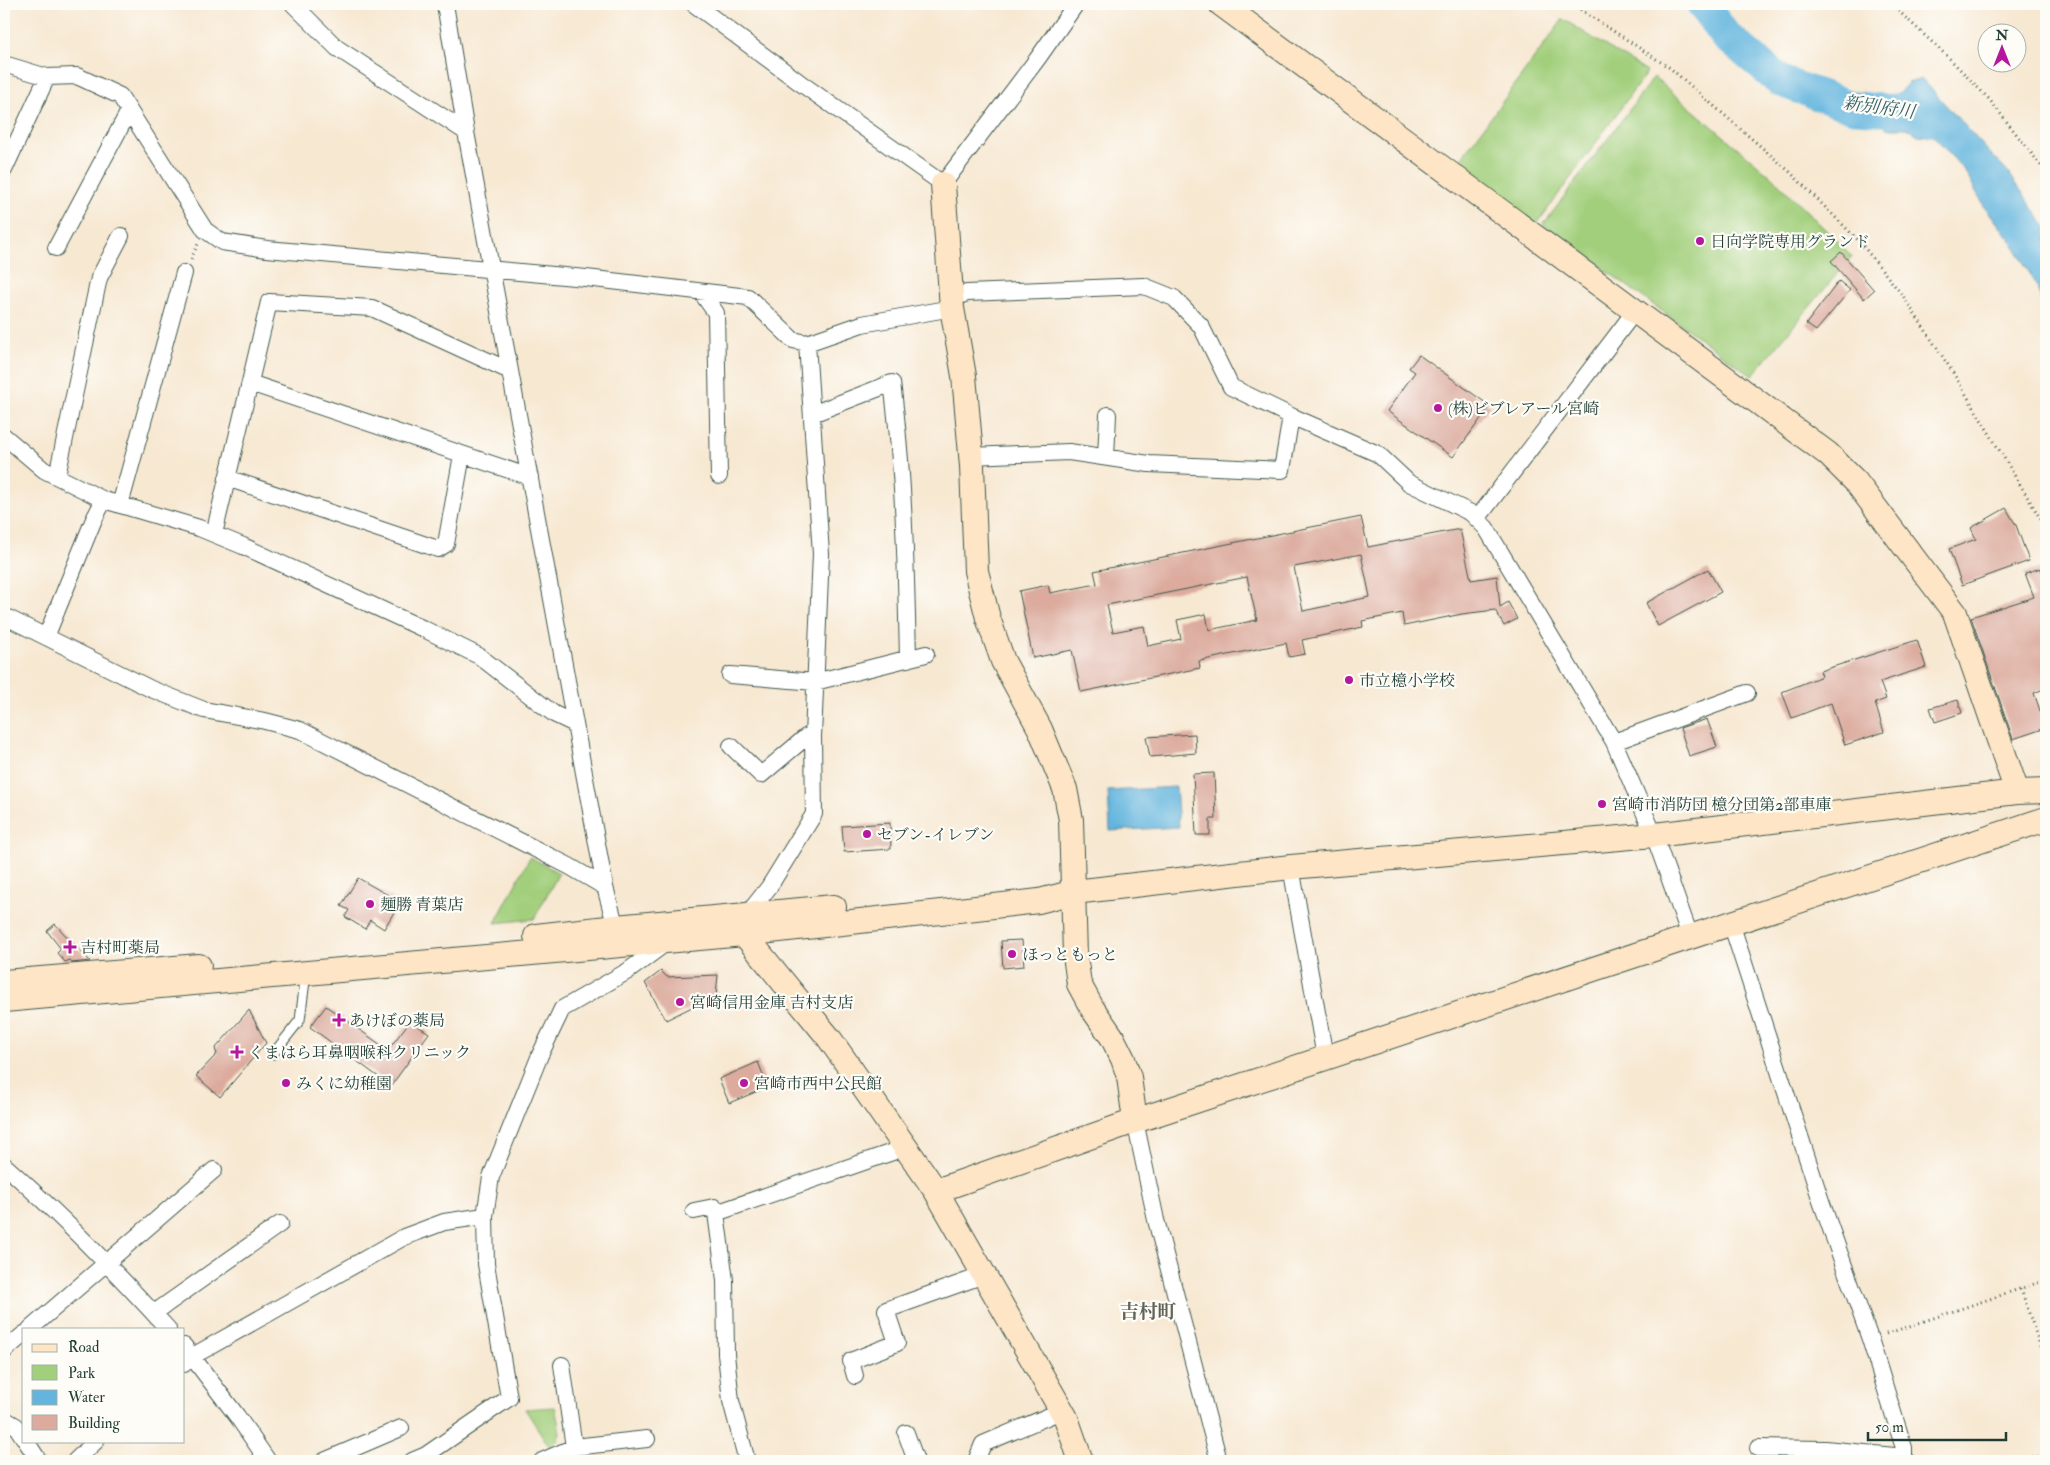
<svg xmlns="http://www.w3.org/2000/svg" width="2050" height="1465" font-family="'IM FELL Double Pica','Noto Serif JP',serif">
<style>
.green{fill:#a2cf7c;stroke:#608658}
.water{fill:#63b5de;stroke:#417989}
.lines{fill:none;stroke-linecap:round;stroke-linejoin:round}
.river{stroke:#63b5de;stroke-width:32}
.building{fill:#dcab9e;fill-rule:evenodd}
.lane-casing{stroke:#3f574c;stroke-width:11}
.street-casing{stroke:#3f574c;stroke-width:18}
.secondary-casing{stroke:#3f574c;stroke-width:26}
.path{stroke:#3f574c;stroke-width:3;stroke-dasharray:1 4;stroke-linecap:butt}
.lane{stroke:#fff;stroke-width:9}
.street{stroke:#fff;stroke-width:16}
.secondary{stroke:#fde5c5;stroke-width:24}
.poi-dot{fill:#b5179e;stroke:#fdfcf7;stroke-width:2}
.labels{text-anchor:middle;stroke-width:4.5;stroke-linejoin:round;paint-order:stroke}
.poi-label{font-size:16px;fill:#1f3d34;stroke:#fdfcf7;text-anchor:start}
.water-label{font-size:18px;font-style:italic;fill:#336167;stroke:#fdfcf7}
.quarter-label{font-size:19px;font-weight:bold;fill:#616459;stroke:#fdfcf7}
</style>
<rect width="100%" height="100%" fill="#fdfcf7"/>
<filter id="ink" filterUnits="userSpaceOnUse"><feTurbulence type="fractalNoise" baseFrequency=".02" numOctaves="2"/><feDisplacementMap in="SourceGraphic" scale="10" xChannelSelector="R" yChannelSelector="G"/><feConvolveMatrix kernelMatrix="1 2 1 2 8 2 1 2 1" color-interpolation-filters="sRGB"/></filter>
<filter id="wash" filterUnits="userSpaceOnUse"><feTurbulence type="fractalNoise" baseFrequency=".0096" numOctaves="4" result="noise"/><feDisplacementMap in="SourceGraphic" scale="20" xChannelSelector="R" yChannelSelector="G"/><feGaussianBlur stdDeviation="1.12" result="paint"/><feColorMatrix in="noise" values="0 0 0 0 0 0 0 0 0 0 0 0 0 0 0 0 0 1.4 0 .05"/><feComposite in="paint" operator="in"/></filter>
<g filter="url(#wash)">
<rect width="100%" height="100%" fill="#f7e8d2"/>
<!-- green -->
<path class="green" d="M1563,19L1647,72L1537,224L1454,168Z
M1654,77L1772,177L1852,256L1752,376L1543,225Z
M530,857L559,873L534,919L495,923Z
M555,1407L560,1432L558,1440L549,1446L525,1409Z"/>
<!-- water -->
<path class="water" d="M1922,79L2011,176L2046,227V315L2037,286L2012,242L1984,206L1964,170L1933,136L1918,135L1907,128H1886L1888,96L1898,94L1908,83Z
M1176,787L1179,827L1110,831L1108,791Z"/>
<g class="lines">
<!-- river -->
<path class="river" d="M1702,4L1725,35L1780,81L1852,107L1887,110L1914,109L1928,116"/>
</g>
<g id="blocks">
<!-- building -->
<path class="building" d="M1841,252L1874,290L1864,299L1831,261Z
M1839,281L1850,290L1816,331L1806,324Z
M1419,355L1490,406L1453,457L1387,411L1415,372L1409,368Z
M2006,508L2016,525L2029,561L1962,585L1949,549L1976,539L1971,528Z
M1361,517L1368,547L1460,529L1471,580L1497,576L1500,607L1508,602L1517,619L1504,626L1495,610L1462,614L1404,626L1402,613L1362,621L1363,627L1302,640L1305,654L1289,657L1286,643L1199,661L1200,668L1081,692L1072,650L1033,658L1019,591L1048,585L1050,593L1097,584L1094,571ZM1361,554L1370,597L1303,611L1294,567ZM1247,577L1257,620L1209,630L1206,614L1177,620L1181,639L1148,646L1144,626L1113,632L1107,605Z
M2041,568L2046,583V688L2034,693L2046,728L2013,739L1971,617L2034,597L2025,573Z
M1708,569L1721,592L1658,626L1646,603Z
M1917,640L1926,667L1880,682L1886,699L1875,703L1884,732L1845,745L1831,703L1792,718L1782,692L1822,676L1820,671Z
M1958,700L1962,713L1935,722L1930,708Z
M1707,719L1717,747L1689,756L1680,728Z
M1195,734L1196,753L1150,757L1146,737Z
M1214,773L1216,819H1210V835H1196L1193,774Z
M890,823L891,849L844,852L842,826Z
M358,878L400,902L384,929L370,920L365,929L345,917L349,910L341,906Z
M55,924L70,940L90,961L72,963L70,960L65,962L57,953L61,949L47,931Z
M1022,940L1024,966L1003,968L1001,941Z
M661,971L667,977L718,975L716,995L666,1020L645,983Z
M326,1006L388,1050L410,1021L429,1033L391,1086L310,1027Z
M249,1010L266,1043L220,1097L196,1076L217,1054L215,1049Z
M758,1062L768,1087L729,1103L719,1079Z"/>
</g>
</g>
<g filter="url(#ink)">
<use href="#blocks" fill-opacity="0" stroke="#3f574c" stroke-width="1"/>
<g class="lines">
<defs>
<path id="lane" d="M273,1054L300,1020L306,973"/>
<path id="street" d="M293,4L337,48L466,132
M445,4L466,132L605,887L618,935
M694,4L799,82L943,184L1038,58L1076,4
M4,64L47,77L77,76L120,96L205,230L222,242L267,249L586,278L748,297L793,340L807,343L862,324L952,308
M4,170L47,77
M56,248L129,111
M701,292L716,313L719,476
M951,299L967,293L1144,286L1174,298L1201,326L1231,387L1291,416L1378,454L1409,483L1471,513L1486,528L1614,742L1654,835L1690,936
M250,383L530,477
M812,414L892,383C904,474 906,567 908,659
M4,436L44,470L104,500L199,528L243,546L426,630L479,656L554,714L575,724
M971,456L1069,452L1149,464L1282,470L1291,416
M1106,457L1108,415
M57,476L99,278L121,236
M227,478L438,549L446,544L462,455
M120,505L184,273
M1477,519L1635,311
M214,534L269,302L372,308L510,371
M4,616L151,689L204,710L265,721L300,730L569,866L605,887
M46,637L94,519L104,500
M730,675L815,682L926,654
M1614,742L1747,693
M731,746L761,775L806,737L813,736
M1291,867L1325,1057
M747,915L769,887L814,814L813,736L821,554L807,343
M1731,923L1821,1201L1870,1339L1904,1448V1457L1907,1461
M1135,1121L1156,1220L1219,1461
M4,1165C62,1216 116,1272 168,1329
M694,1211L714,1207L716,1213
M154,1313L280,1224
M30,1329L214,1170
M184,1346L237,1416L268,1461
M4,1351L24,1334
M184,1364L193,1356L404,1237L444,1222L485,1216L491,1177L540,1055L562,1009L628,971L667,942
M562,1365L574,1447
M855,1376L851,1361L897,1343L886,1310L984,1275
M4,1419L16,1426L24,1438
M906,1433L916,1461
M26,1441L39,1461
M1758,1448L1825,1449L1904,1457
M75,1461L96,1441
M324,1461L401,1428
M412,1461L426,1455L509,1398L486,1264L485,1216
M542,1461L574,1447L647,1439
M747,1461L731,1401L726,1354L725,1280L716,1213L907,1147
M976,1461L983,1444L1061,1411"/>
<path id="secondary" d="M1221,4L1828,454L1856,482L1955,613L2017,792
M943,184L952,308L964,376L972,466L976,571L988,618L1003,661L1040,729L1065,789L1071,820L1075,955L1079,984L1092,1008L1112,1037L1123,1059L1129,1077L1135,1121
M746,922L744,934L829,1038L936,1191L1066,1418L1081,1461
M536,936L616,927L834,907
M4,982L199,966
M4,1000L744,934L1039,901L1074,892L1291,867L1654,835L2017,792L2046,791
M936,1191L1135,1121L2046,819"/>
</defs>
<!-- lane casing -->
<use href="#lane" class="lane-casing"/>
<!-- street casing -->
<use href="#street" class="street-casing"/>
<!-- secondary casing -->
<use href="#secondary" class="secondary-casing"/>
<!-- path -->
<path class="path" d="M1572,4L1670,68L1789,171L1859,241L1903,296L1952,371L2046,528
M1891,4L1946,55L1989,99L2046,172
M191,259L198,244
M2021,1289L2046,1364
M1886,1334L2046,1280
M2018,1461L2030,1456L2046,1457"/>
<!-- lane -->
<use href="#lane" class="lane"/>
<!-- street -->
<use href="#street" class="street"/>
<!-- secondary -->
<use href="#secondary" class="secondary"/>
</g>
</g>
<!-- markers -->
<g class="poi-dot">
<circle cx="1700" cy="241" r="5"/>
<circle cx="1438" cy="408" r="5"/>
<circle cx="1349" cy="680" r="5"/>
<circle cx="1602" cy="804" r="5"/>
<circle cx="867" cy="834" r="5"/>
<circle cx="370" cy="904" r="5"/>
<path d="M67.5 939.5h5v5h5v5h-5v5h-5v-5h-5v-5h5z"/>
<circle cx="1012" cy="954" r="5"/>
<circle cx="680" cy="1002" r="5"/>
<path d="M336.5 1012.5h5v5h5v5h-5v5h-5v-5h-5v-5h5z"/>
<path d="M234.5 1044.5h5v5h5v5h-5v5h-5v-5h-5v-5h5z"/>
<circle cx="286" cy="1083" r="5"/>
<circle cx="744" cy="1083" r="5"/>
</g>
<g class="labels">
<!-- poi labels -->
<g class="poi-label">
<text x="1710" y="247">日向学院専用グランド</text>
<text x="1448" y="414">(株)ビブレアール宮崎</text>
<text x="1359" y="686">市立檍小学校</text>
<text x="1612" y="810">宮崎市消防団 檍分団第2部車庫</text>
<text x="877" y="840">セブン-イレブン</text>
<text x="380" y="910">麺勝 青葉店</text>
<text x="80" y="953">吉村町薬局</text>
<text x="1022" y="960">ほっともっと</text>
<text x="690" y="1008">宮崎信用金庫 吉村支店</text>
<text x="349" y="1026">あけぼの薬局</text>
<text x="248" y="1058">くまはら耳鼻咽喉科クリニック</text>
<text x="296" y="1089">みくに幼稚園</text>
<text x="754" y="1089">宮崎市西中公民館</text>
</g>
<!-- water labels -->
<g class="water-label">
<text transform="translate(1879 107) rotate(8)" y="6">新別府川</text>
</g>
<!-- quarter labels -->
<g class="quarter-label">
<text x="1148" y="1318">吉村町</text>
</g>
</g>
<!-- margin -->
<rect width="2050" height="1465" fill="none" stroke="#fdfcf7" stroke-width="20"/>
<!-- legend -->
<rect x="22" y="1328" width="162" height="115" fill="#fdfcf7" stroke="#a4b0a9"/>
<rect x="32" y="1344" width="25" height="8" fill="#fde5c5" stroke="#a4b0a9"/>
<text x="68" y="1352" font-size="15" fill="#1f3d34">Road</text>
<rect x="32" y="1365" width="25" height="15" fill="#a2cf7c" stroke="#a4b0a9"/>
<text x="68" y="1378" font-size="15" fill="#1f3d34">Park</text>
<rect x="32" y="1390" width="25" height="15" fill="#63b5de" stroke="#a4b0a9"/>
<text x="68" y="1402" font-size="15" fill="#1f3d34">Water</text>
<rect x="32" y="1415" width="25" height="15" fill="#dcab9e" stroke="#a4b0a9"/>
<text x="68" y="1428" font-size="15" fill="#1f3d34">Building</text>
<!-- north arrow -->
<g transform="translate(2002 48)"><circle r="24" fill="#fdfcf7" stroke="#a4b0a9"/>
<path d="M0-4L9 19L0 12L-9 19Z" fill="#b5179e"/>
<text y="-8" font-size="14" font-weight="bold" text-anchor="middle" fill="#1f3d34">N</text>
</g>
<!-- scale -->
<path d="M1868 1432v8h138v-8" fill="none" stroke="#1f3d34" stroke-width="2.5"/>
<text x="1875" y="1432" font-size="15" fill="#1f3d34" stroke="#fdfcf7" stroke-width="4" paint-order="stroke">50 m</text>
</svg>
